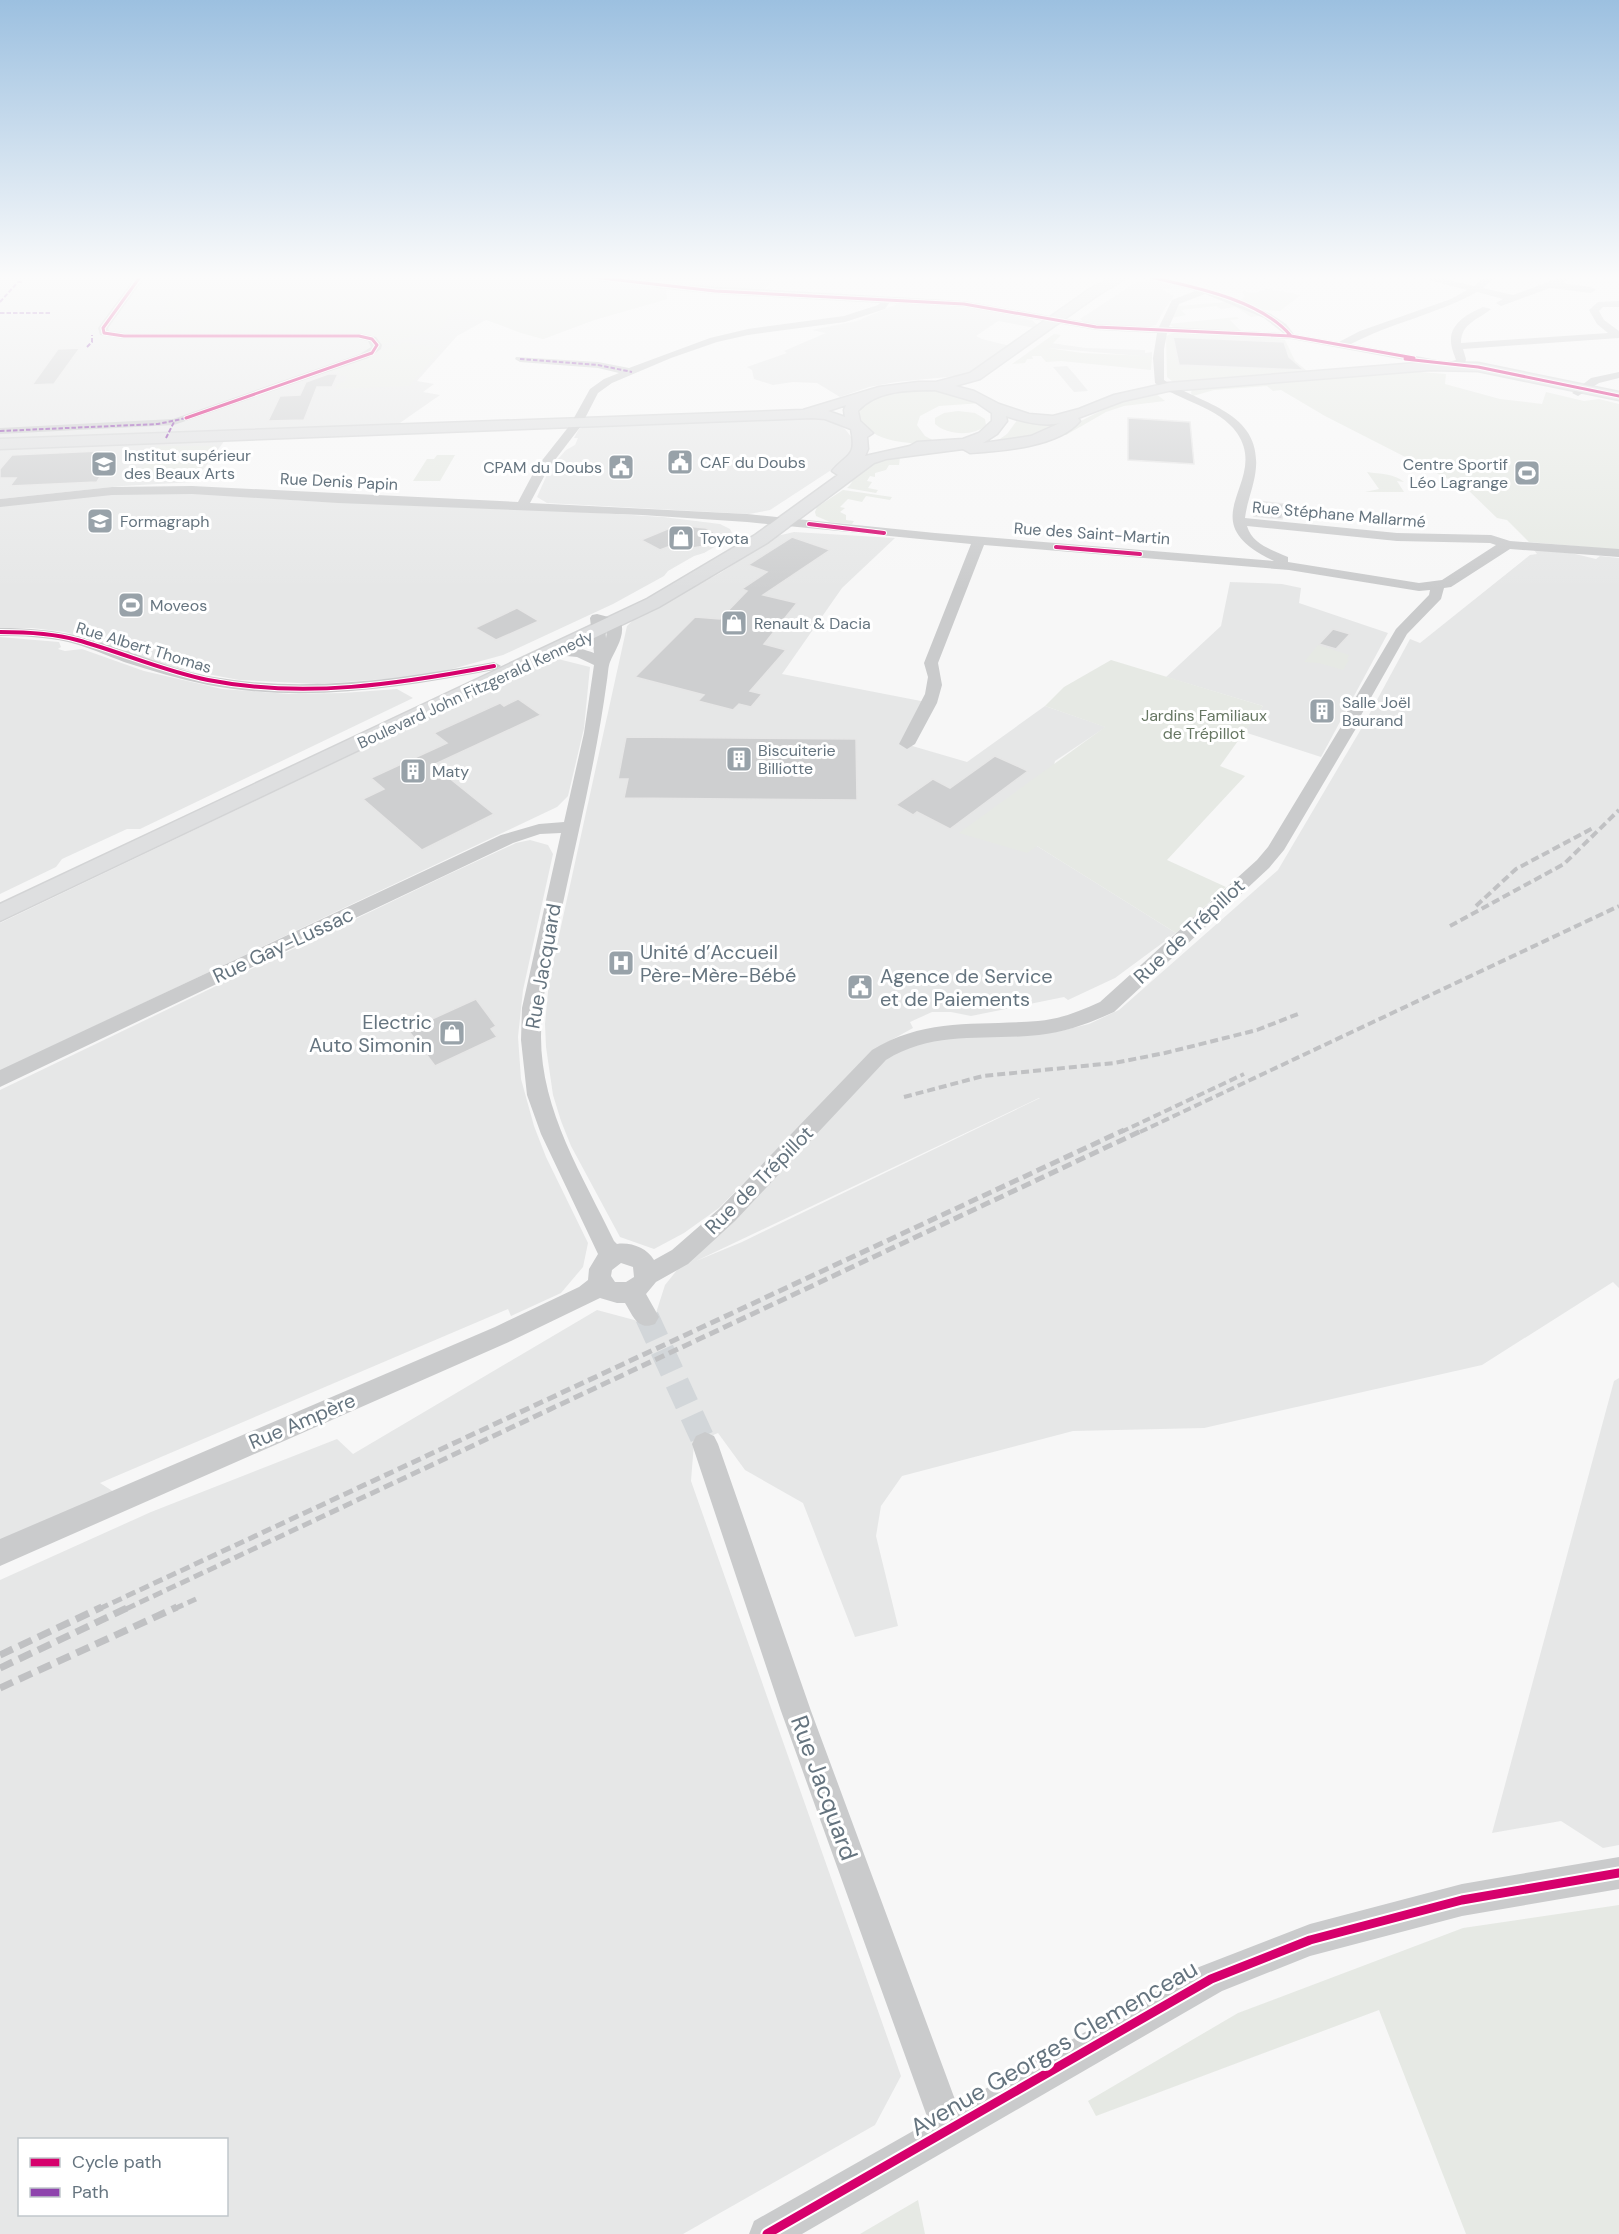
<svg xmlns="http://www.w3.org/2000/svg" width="1619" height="2234" font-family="'DM Sans',sans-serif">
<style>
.built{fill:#e6e7e7;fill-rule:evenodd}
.green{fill:#e6e9e4}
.building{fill:#cecfd0;stroke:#e6e6e6;stroke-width:1.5}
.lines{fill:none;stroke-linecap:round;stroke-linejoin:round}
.minor-tunnel{stroke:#d2d6d9;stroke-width:24;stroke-dasharray:24 12;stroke-linecap:butt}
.major-casing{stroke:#d3d4d5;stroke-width:3}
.minor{fill:#cacbcc;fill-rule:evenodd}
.major{fill:#dedfe0;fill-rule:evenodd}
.rail-far2{stroke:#c0c1c3;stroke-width:4;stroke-dasharray:8 4;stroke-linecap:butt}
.rail-far1{stroke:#c0c1c3;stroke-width:5;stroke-dasharray:10 5;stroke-linecap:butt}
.rail{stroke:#c0c1c3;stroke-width:7;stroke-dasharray:14 7;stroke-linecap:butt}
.quiet{stroke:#8e44ad;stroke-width:2;stroke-dasharray:4.5 2;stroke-linecap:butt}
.cycleway-far2-casing{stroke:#fff;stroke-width:5}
.cycleway-far1-casing{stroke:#fff;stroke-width:6}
.cycleway-casing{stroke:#fff;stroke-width:13}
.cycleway-far2{stroke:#d6006c;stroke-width:3}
.cycleway-far1{stroke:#d6006c;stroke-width:4}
.cycleway{stroke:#d6006c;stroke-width:9}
.labels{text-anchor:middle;stroke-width:6;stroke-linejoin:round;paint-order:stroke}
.far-poi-label{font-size:16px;fill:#65747f;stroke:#fff;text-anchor:start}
.far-street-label{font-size:16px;fill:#65747f;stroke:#fff}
.far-park-label{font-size:16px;fill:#677763;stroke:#fff}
.street-label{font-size:20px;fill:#65747f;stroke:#fff}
.poi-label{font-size:20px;fill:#65747f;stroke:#fff;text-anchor:start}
.near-street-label{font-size:24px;fill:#65747f;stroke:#fff}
</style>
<rect width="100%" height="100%" fill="#f7f7f7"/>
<!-- built -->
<path class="built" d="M0,277H777L763,290L677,285L666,289L667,299L594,320L543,339L486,320L457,336L417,381L434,384L423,392L440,395L397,425L0,441Z
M1152,280L1176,287L1162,289L1174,296L1165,308L1156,325L1147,327L1087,324L1080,319L1138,281Z
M905,303L977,309L1032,320L1038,326L1035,328L998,321L976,336L982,339L1010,346L968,375L896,382L869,387L840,397L817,383L793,382L773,385L754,379L752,370L747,367L787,353L784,351L826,333L812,330L857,321L897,304Z
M1051,343L1086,348L1145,350V353L1152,352V357L1047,348Z
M1067,366L1075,375L1088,391L1074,392L1053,367Z
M819,417L831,420L845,429L852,438L853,449L845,461L770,510L749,514L547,503L537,497L550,468L566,450L575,445L578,438H574L579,429L590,425Z
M225,440L194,482L122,486L0,499V447Z
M177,492L307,501L583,512L663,517L720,524L730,529L732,533L728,539L704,553L694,556L668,571L664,576L613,604L503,655L441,672L400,678L317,684L239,680L176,668L65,632L32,628H0V506L111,494Z
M794,532L895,538L842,588L782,674L926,702L902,743L967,762L1045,706L1106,727L1055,761L1037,846L1176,933L1115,978L1068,1000L1064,997L971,1016L951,1012H932L910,1022L913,1028L875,1049L719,1208L684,1233L654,1249L620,1237L571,1146L561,1121L553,1095L546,1047L545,1024L549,981L627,626L633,620L720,573L777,536Z
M1534,550L1571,553L1596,559L1600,556L1619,558V1288L1613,1282L1482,1365L1204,1428L1073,1431L902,1476L881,1506L876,1536L898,1626L855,1637L803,1503L745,1470L718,1433L694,1443L691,1481L901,2076L875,2125L683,2234H0V1580L151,1512L337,1439L353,1454L597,1310L638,1321L656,1313L665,1285L677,1270L857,1085L895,1052L936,1039L1056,1032L1089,1024L1119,1010L1278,870L1364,724L1410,639L1420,643L1530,555L1537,554ZM1040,1098L742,1242L696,1261L1039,1098ZM20,2140H226V2214H20Z
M1230,582L1282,584L1301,588L1299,603L1388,633L1321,757L1244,732L1263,706L1166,677L1221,626Z
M0,637L59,642L61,647L58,649L65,651L82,649L144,671L222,689L289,694L343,693L397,689L413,698L140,829H127L62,859L56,867L0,894Z
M554,658L590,667L584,728L568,796L557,807L0,1071V923Z
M530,840L548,845L553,854L523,990L518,1037L521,1079L534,1126L546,1157L588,1243L583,1267L561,1293L511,1316L508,1309L100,1483L114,1492L0,1542V1090L447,875L516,843Z
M1619,1378V1845L1603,1848L1561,1821L1492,1833L1614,1381Z"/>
<!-- green -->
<path class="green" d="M190,277H438V287L463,288L461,292H555L563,290L584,295H667V299L594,320L543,339L521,333L461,310L449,315L442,328L383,344L377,338L369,336H145L184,318L189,310L163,308Z
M1263,288L1301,295L1280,311L1263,310L1240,300L1245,297L1242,291L1254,293L1265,290Z
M1227,302L1259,316L1251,317L1236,307L1221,309L1216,306L1181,310L1186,315L1171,318L1178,306Z
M1237,317L1239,319L1230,320L1241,331L1176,328L1168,324Z
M1174,333L1256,336L1285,340L1295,361L1307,371L1173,382L1167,377L1166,336Z
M1054,334L1061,335L1048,348L1082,353L1148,356L1152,357L1151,370L1061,361L1046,362L1041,356H1032L1033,359H1027L1025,363L1012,364Z
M405,342L441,349L409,386L335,389L337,384L344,382L347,376H340L339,371H324Z
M1408,371L1446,374L1445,384L1500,399L1542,404L1546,392L1584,401L1599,399L1619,404V550L1529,542L1507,520L1497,518L1466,488L1325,416L1281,390L1273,391L1267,386L1214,390L1193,396L1191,393L1192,388Z
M903,390H936L982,403L939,406L920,416L917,425L925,436L940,444C914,444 870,444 859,417C861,396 887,394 903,390Z
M1155,393L1165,401L1124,406L1106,412L1066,435L1062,434C1090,413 1120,401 1155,393Z
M958,411L975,413L985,419L986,425C974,437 947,435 935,424V418L944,413Z
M1018,419L1062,422L1031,437L994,443L1007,434Z
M158,446H217L195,478H134Z
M437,455H455L440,481H413L427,459H434Z
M900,457L899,465H889L886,470L875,473V477L870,476L867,481L872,482L868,488L878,490L876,493L847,488C852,484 851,482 855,477C866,464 884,459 900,457Z
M1367,472C1381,474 1393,473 1404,482L1397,481L1404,492H1365L1379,489Z
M843,490L892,497L890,500L866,496L862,502L848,499L840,507L845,508L840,512L846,515V520L854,521L852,524L830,522L816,516L815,512L817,507Z
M1318,645L1349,655L1347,659L1349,660L1343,670L1319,663L1304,662Z
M1111,660L1263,706L1220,766L1245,776L1167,860L1226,887L1176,933L1037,846L1027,853L959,833L1105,727L1045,706L1064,687Z
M1619,1905V2234H1466L1379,2010L1096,2116L1088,2101L1238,2013L1463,1928Z
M918,2200L925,2234H860Z"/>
<!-- building -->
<path class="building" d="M1173,337L1284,342L1289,357L1304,370L1179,365Z
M80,348L54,384L32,385L58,349Z
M328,374H338L332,387H317L304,420L268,421L280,396L300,395L306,382Z
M1128,418L1190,422L1194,464L1128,460Z
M100,451L97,456L113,455L97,482L10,486L16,478H0V469L12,455Z
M1257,501L1284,504L1282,519L1254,516Z
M686,526L706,528L719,535L704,546L693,548L673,545L660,550L641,540L670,528L675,531Z
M792,537L830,550L763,595L797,603L764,644L786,650L750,691L762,694L751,707L739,704L733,710L698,701L704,695L635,677L695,617L720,619L747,591L742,589L767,572L748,565Z
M517,608L539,621L496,640L475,628Z
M1333,629L1350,634L1336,649L1319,644Z
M518,699L541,715L433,765L494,814L422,850L363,799L384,789L371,778L447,743L434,733L500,703L504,706Z
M626,737L856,739L857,800L624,798L628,779H618Z
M995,756L1028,771L950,829L917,812L913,815L896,805L933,779L950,788Z
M476,999L496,1026L491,1029L497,1037L435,1066L408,1030Z"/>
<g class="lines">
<!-- minor-tunnel -->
<path class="minor-tunnel" d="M647,1317L705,1444"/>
<defs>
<path id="major" d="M1113,277H1128L1098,295L980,379L955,386L974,391L999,404L1029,414L1053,416L1079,409L1114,395L1168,383L1430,362L1478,363L1619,392V400L1478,371L1430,370L1168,391L1123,401L1078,418L1080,421C1059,447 1001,451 970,453L963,449L886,459L874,463L767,543L659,607L0,921V904L647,599L755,535L838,475L832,471C847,453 857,458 851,429L825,419L812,418L0,449V439L803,410L879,387L918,382H936L970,373L1090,289ZM935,390L976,402L992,413V421L979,433L963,439L917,442L910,446L865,456L868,449L867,437L873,433L860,421L858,411C877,390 909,390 935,390ZM846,405L844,410L845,417L828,411ZM1006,416C1023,422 1043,427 1060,423L1031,436L983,443L997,434L1007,421Z"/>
</defs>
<!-- major casing -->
<use href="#major" class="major-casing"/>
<!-- minor -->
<path class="minor" d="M135,277H145L108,328L109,331L124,333H359L376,337L382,345L381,349L368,358L174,425L0,434V428L173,419L360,354L371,347L368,341L359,339H124L100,335L98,328Z
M587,277H620L626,280C618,285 595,282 587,277Z
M1145,277H1164L1230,296L1271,314L1286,324L1294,334L1339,342L1360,331L1451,299L1467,290L1417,277H1435L1474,286L1485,277H1496L1483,288L1513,295L1561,277H1575L1562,283L1591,287L1596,290L1591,293L1550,288L1501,306L1496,303L1503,299L1477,292C1437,314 1391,323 1351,344L1448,362L1456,360C1454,354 1451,347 1451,341C1450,323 1469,313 1483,307L1491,309C1478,320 1461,323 1461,343L1608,333L1597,324L1589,310L1598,302L1619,301V307H1603L1599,311L1604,320L1619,331V338L1463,349L1466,359L1465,364L1448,368L1291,339L1167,333L1164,349V380C1200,404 1260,411 1256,467C1255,484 1247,501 1245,518L1397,533L1491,535L1510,541L1619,549V557L1510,549L1451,587L1444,588L1441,599L1407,634L1360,717L1358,725L1284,850L1269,868L1114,1012C1090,1023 1066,1032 1039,1035C984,1041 935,1030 886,1060L735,1221L688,1264L656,1282L646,1294L659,1317L655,1324C638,1331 633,1316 625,1303H617L600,1298L511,1341L0,1566V1539L495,1327L579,1287L588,1280L589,1269L598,1254L541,1134L527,1095L521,1040L522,1008L561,833L540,834L513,843L0,1087V1070L501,835L539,824L564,822L584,733L594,665L577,657L556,655L549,651C559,641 581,648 594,653L590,618L592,615L597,614L620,620C627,634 615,650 610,662C608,667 608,675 607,680C597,755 579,829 563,903C553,947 541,992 541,1037C541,1111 583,1176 614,1241L617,1244C631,1242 647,1248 654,1260L672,1250L719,1209L872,1050C926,1017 978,1026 1038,1021C1061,1019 1080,1011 1100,1002L1257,860L1268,847L1342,725L1344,717L1396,629L1429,595L1430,590L1419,591L1289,570L984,545L938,663L942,685L937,703L915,744L907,749L899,744L925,694L928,677L924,663L971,544L747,522L642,515L338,503L192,494L112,495L0,507V499L112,487L192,486L518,502L536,468L570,425L590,389L604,379L619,373L598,368L520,362L515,359L516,357L598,362L629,368L710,338L748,329L844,316L878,305L880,303L715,294L656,288L651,285L653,283L964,301L1096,324L1159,327L1172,300L1195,291ZM1205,294L1264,318L1283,333L1169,327L1179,304ZM889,303L964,307L1096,330L1157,333L1153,358L1155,383C1180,401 1219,407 1237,433C1271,483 1186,520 1274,561L935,533L747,514L530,503L548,469L581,426L598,393L612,383L671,358L717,342L748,335L845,322L885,309ZM1247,526L1397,541L1490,543L1496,545L1442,580L1419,583L1288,562V557C1272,550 1252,544 1247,526ZM605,625H608L606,638ZM621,1263L633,1267L634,1277L626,1282H615L611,1276L612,1270Z
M1619,372V378L1599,383L1578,396L1572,393L1591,378Z
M0,628C28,628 55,630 82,637C124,648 164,667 208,676C304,694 399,679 494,662L501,666L494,670C399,688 304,703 208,685C180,679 152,671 124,662C106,655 88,647 68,642C46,637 23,636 0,636Z
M705,1432L714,1436L718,1444L811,1711L957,2105L1199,1967L1310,1924L1462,1884L1619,1857V1889L1462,1916L1310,1956L1222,1991L802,2234H749L754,2221L929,2122L781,1711L692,1444L696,1436Z"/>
<!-- major -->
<use href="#major" class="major"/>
<!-- rail-far2 -->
<path class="rail-far2" d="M1476,906L1516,869L1595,827
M1450,926L1564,864L1619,810
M904,1097L983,1076L1114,1063L1165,1053L1257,1030L1298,1014
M1121,1132L1244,1074
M1140,1132L1619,906"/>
<!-- rail-far1 -->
<path class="rail-far1" d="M99,1609L1124,1130
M126,1609L1143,1130
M174,1609L196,1599"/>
<!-- rail -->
<path class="rail" d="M0,1655L102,1607
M0,1668L129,1607
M0,1688L177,1607"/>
<!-- quiet -->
<path class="quiet" d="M0,302L18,282H23
M0,313H52
M87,347L92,342V335
M520,359L598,365L632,372
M0,431L158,424L191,417
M166,438L174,422"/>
<defs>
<path id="cycleway-far2" d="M140,277L103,328L104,333L124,336H359L372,339L377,345L372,353L186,418
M592,277L715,291L964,304L1096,327L1291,336L1414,358
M1150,277C1194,287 1261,300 1291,336
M1405,359L1478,367L1619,396"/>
<path id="cycleway-far1" d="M809,524L884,533
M1056,547L1140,554
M0,632C26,632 52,633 77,640C121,652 163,671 208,680C304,699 399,684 494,666"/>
<path id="cycleway" d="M767,2234L1211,1979L1310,1940L1462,1900L1619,1873"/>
</defs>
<!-- cycleway-far2 casing -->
<use href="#cycleway-far2" class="cycleway-far2-casing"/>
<!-- cycleway-far1 casing -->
<use href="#cycleway-far1" class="cycleway-far1-casing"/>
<!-- cycleway casing -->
<use href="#cycleway" class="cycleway-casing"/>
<!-- cycleway-far2 -->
<use href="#cycleway-far2" class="cycleway-far2"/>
<!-- cycleway-far1 -->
<use href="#cycleway-far1" class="cycleway-far1"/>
<!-- cycleway -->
<use href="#cycleway" class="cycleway"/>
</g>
<!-- sky -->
<linearGradient id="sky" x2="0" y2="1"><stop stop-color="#9cc0e0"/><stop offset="0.47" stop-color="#fbfbfb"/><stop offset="1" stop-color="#fbfbfb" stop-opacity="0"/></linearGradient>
<rect width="1619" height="590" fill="url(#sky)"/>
<!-- icons -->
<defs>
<symbol id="civic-square" viewBox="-11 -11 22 22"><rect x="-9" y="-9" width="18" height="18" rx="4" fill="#98a2a9" stroke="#fff"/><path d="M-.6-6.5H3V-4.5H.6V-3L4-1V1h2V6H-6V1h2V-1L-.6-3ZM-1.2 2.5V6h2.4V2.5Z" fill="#fff"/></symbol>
<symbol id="university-square" viewBox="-11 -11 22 22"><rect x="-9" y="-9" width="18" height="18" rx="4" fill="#98a2a9" stroke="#fff"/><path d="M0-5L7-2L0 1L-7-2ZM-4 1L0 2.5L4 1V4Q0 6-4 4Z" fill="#fff"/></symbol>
<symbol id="stadium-square" viewBox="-11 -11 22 22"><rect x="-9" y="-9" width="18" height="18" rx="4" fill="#98a2a9" stroke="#fff"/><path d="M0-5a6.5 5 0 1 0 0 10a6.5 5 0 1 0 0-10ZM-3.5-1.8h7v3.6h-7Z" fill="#fff"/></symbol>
<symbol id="shop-square" viewBox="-11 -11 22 22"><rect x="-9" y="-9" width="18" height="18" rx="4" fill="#98a2a9" stroke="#fff"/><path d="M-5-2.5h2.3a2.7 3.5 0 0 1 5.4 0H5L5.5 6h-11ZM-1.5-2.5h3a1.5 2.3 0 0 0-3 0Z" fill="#fff"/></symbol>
<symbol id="building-square" viewBox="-11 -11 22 22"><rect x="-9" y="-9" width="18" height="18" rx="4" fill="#98a2a9" stroke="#fff"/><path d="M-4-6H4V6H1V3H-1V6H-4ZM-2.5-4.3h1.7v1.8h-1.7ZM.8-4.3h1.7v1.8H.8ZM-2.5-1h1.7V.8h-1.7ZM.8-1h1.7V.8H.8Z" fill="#fff"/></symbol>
<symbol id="hospital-square" viewBox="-11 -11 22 22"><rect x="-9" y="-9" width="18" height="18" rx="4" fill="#98a2a9" stroke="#fff"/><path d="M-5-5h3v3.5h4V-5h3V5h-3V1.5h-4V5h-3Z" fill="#fff"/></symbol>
</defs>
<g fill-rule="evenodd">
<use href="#civic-square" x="665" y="447" width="30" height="30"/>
<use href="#university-square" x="89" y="449" width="30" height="30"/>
<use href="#civic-square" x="606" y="452" width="30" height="30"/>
<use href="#stadium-square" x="1512" y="458" width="30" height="30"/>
<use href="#university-square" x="85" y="506" width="30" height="30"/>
<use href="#shop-square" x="666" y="523" width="30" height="30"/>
<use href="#stadium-square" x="116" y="590" width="30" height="30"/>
<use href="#shop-square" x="719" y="608" width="30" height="30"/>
<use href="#building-square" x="1307" y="696" width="30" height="30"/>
<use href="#building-square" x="724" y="744" width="30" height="30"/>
<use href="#building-square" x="398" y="756" width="30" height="30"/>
<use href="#hospital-square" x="606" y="948" width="30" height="30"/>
<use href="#civic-square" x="845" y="972" width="30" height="30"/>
<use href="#shop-square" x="437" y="1018" width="30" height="30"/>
</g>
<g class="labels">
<!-- far-poi labels -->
<g class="far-poi-label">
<text x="124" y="461">Institut supérieur<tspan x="124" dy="18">des Beaux Arts</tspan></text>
<text x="700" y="468">CAF du Doubs</text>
<text x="1508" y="470" text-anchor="end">Centre Sportif<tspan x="1508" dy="18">Léo Lagrange</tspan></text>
<text x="602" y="473" text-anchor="end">CPAM du Doubs</text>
<text x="120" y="527">Formagraph</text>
<text x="700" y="544">Toyota</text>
<text x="150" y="611">Moveos</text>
<text x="754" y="629">Renault &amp; Dacia</text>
<text x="1342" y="708">Salle Joël<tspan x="1342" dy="18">Baurand</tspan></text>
<text x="758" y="756">Biscuiterie<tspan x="758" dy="18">Billiotte</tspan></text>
<text x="432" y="777">Maty</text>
</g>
<!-- far-street labels -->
<g class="far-street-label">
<text transform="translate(339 481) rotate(3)" y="6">Rue Denis Papin</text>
<text transform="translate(1339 514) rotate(5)" y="6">Rue Stéphane Mallarmé</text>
<text transform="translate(1092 533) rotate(4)" y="6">Rue des Saint-Martin</text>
<text transform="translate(144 647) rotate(17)" y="6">Rue Albert Thomas</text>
<text transform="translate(475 689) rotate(-25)" y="6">Boulevard John Fitzgerald Kennedy</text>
</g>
<!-- far-park labels -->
<g class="far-park-label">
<text x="1204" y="721">Jardins Familiaux<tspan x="1204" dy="18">de Trépillot</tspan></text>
</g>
<!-- street labels -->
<g class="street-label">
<text transform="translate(1189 931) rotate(-43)" y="7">Rue de Trépillot</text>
<text transform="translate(283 945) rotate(-25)" y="7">Rue Gay-Lussac</text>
<text transform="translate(543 966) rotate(-80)" y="7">Rue Jacquard</text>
<text transform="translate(759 1180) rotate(-45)" y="7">Rue de Trépillot</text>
<text transform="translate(302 1421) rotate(-23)" y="7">Rue Ampère</text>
</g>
<!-- poi labels -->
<g class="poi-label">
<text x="640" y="959">Unité d’Accueil<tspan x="640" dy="23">Père-Mère-Bébé</tspan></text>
<text x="880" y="983">Agence de Service<tspan x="880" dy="23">et de Paiements</tspan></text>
<text x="432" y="1029" text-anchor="end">Electric<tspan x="432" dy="23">Auto Simonin</tspan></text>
</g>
<!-- near-street labels -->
<g class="near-street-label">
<text transform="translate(824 1788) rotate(70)" y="8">Rue Jacquard</text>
<text transform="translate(1054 2048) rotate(-30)" y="8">Avenue Georges Clemenceau</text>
</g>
</g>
<!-- legend -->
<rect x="18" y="2138" width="210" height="78" fill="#ffffff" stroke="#c1c7cc" stroke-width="1.5"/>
<rect x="30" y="2158" width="30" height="9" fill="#d6006c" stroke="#c1c7cc" stroke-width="1.5"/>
<text x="72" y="2168" font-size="18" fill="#65747f">Cycle path</text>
<rect x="30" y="2188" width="30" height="9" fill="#8e44ad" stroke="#c1c7cc" stroke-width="1.5"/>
<text x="72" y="2198" font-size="18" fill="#65747f">Path</text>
</svg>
